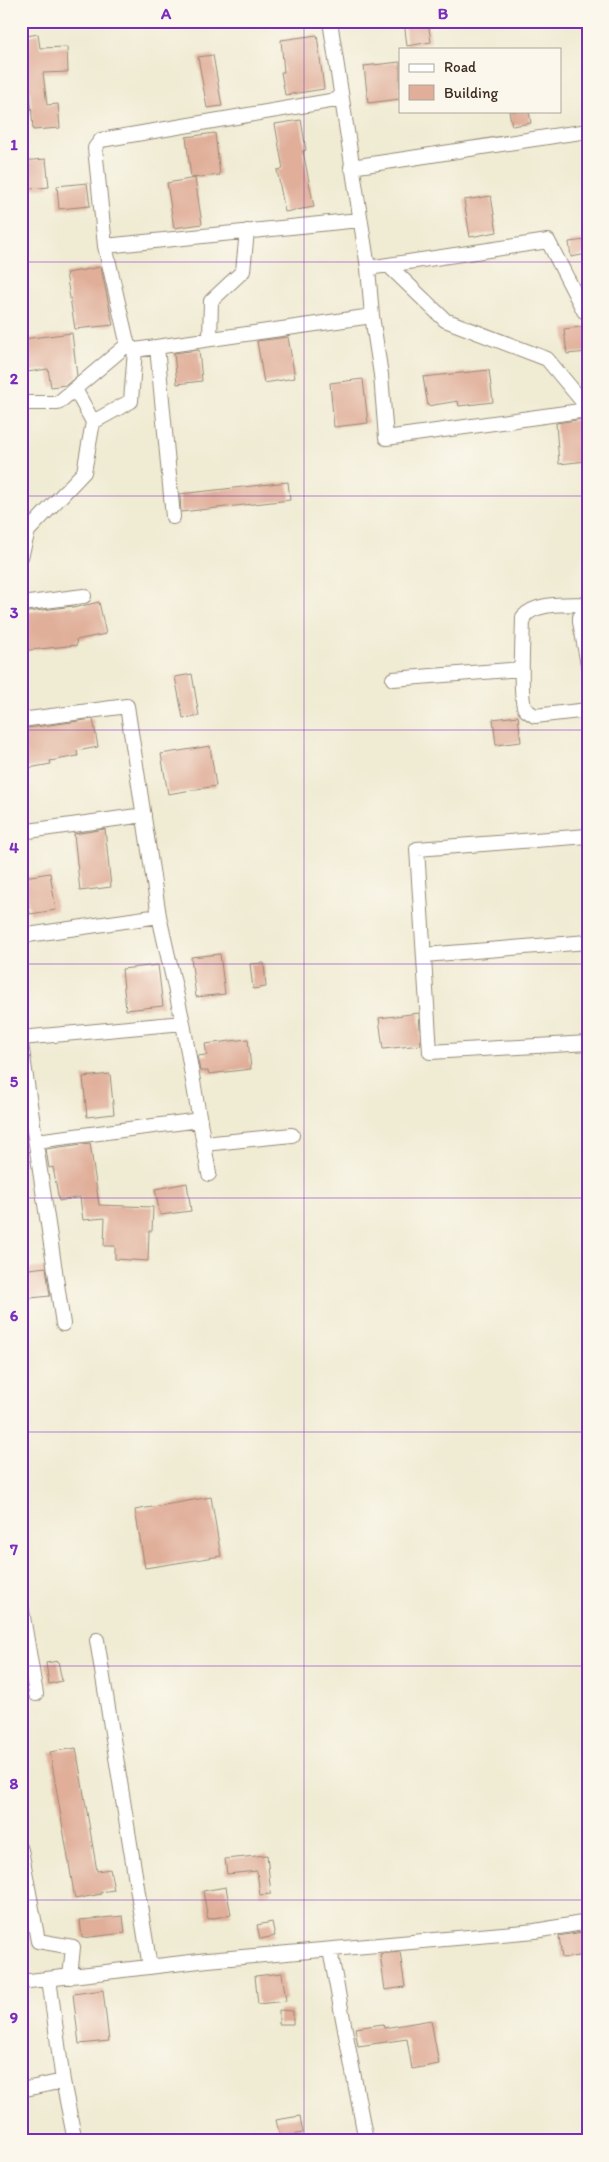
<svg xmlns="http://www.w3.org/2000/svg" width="609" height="2162" font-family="Itim,sans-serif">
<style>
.building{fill:#e0ae99}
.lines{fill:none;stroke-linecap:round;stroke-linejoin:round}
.minor-casing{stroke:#968a78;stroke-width:16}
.minor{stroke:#fff;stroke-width:14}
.grid{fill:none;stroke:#7b2cbf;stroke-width:1;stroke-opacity:0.55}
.neatline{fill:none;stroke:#7b2cbf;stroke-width:2}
.grid-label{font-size:16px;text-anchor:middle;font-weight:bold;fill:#7b2cbf}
</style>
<rect width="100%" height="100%" fill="#fbf7ec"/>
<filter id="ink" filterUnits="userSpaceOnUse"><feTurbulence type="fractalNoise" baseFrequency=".02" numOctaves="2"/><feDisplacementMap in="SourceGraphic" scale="10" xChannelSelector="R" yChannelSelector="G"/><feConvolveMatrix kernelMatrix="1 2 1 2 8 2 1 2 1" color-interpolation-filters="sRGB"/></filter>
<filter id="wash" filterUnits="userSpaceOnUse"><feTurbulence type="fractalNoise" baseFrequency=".0096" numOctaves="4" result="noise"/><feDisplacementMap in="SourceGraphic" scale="20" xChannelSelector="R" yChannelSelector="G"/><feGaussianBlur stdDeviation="1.12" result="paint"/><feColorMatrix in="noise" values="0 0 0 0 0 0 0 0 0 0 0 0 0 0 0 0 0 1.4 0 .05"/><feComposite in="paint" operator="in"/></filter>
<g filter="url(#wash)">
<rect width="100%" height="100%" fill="#f0ebd3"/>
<g id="blocks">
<!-- building -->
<path class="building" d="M404,21H428L431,42L407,46Z
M38,34L40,48L67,47L68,72L43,73L47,105L58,104L60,128L33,130L30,89L21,90V37Z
M317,35L324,89L285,95L281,72H284L281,40Z
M213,55L222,106L207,108L198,57Z
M400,62V99L368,103L364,66Z
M509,111H529L531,123L512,126Z
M301,120L306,150L303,151L314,207L285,212L277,170L283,169L275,124Z
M215,133L220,175L191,178L186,137Z
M46,159L49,187L21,190V161Z
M195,178L202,224L174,228L167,183Z
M87,183L90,206L59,209L57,186Z
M491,196L497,232L470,237L464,200Z
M585,240L587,254L571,257L569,242Z
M101,267L113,325L75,329L66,273Z
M588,326V352L567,354L564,329Z
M72,333L77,376L66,385L51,387L48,369L27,372L23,339Z
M288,337L295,378L264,383L257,341Z
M199,350L202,381L177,384L174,353Z
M489,370L493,402L459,406L458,401L428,406L423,377Z
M363,379L368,423L334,427L330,383Z
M583,419L587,461L559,464L556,423Z
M288,482L290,500L181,512L180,494Z
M99,602L106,634L76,640L77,645L21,651V613L73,606V608Z
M192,674L199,716L183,718L175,677Z
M518,716L521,742L496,745L493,719Z
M93,719L98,747L77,751L78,756L50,761L51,764L23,769L21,729Z
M210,746L216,786L168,794L161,754Z
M105,829L111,887L80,891L74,834Z
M50,873L56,910L30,914L24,877Z
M220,954L225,994L196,997L191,957Z
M264,963L266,987L253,989L250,964Z
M158,965L163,1006L126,1010L122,969Z
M419,1013L421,1045L383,1049L379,1018Z
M248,1039L251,1069L209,1074L208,1071H200L197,1056L207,1055L205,1044Z
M110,1074L114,1114L87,1117L83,1077Z
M90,1143L99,1205L153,1207L152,1231H149L148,1261L115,1259V1246H104L105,1218L83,1220L80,1197L59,1201L53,1167L49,1168L46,1149Z
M187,1183L191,1211L160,1215L155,1189Z
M46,1267L50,1296L21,1299V1270Z
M211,1497L221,1556L145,1568L135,1510Z
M58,1661L62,1681L49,1684L46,1663Z
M76,1748L97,1871L110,1869L114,1890L100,1892L101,1894L75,1899L50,1752Z
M267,1855L271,1894L260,1895L257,1871L227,1874L225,1859Z
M226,1887L231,1915L208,1919L203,1891Z
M123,1916L125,1933L82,1938L80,1920Z
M272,1922L275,1936L260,1939L257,1925Z
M588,1931V1955L562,1958L559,1936Z
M400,1952L405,1987L385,1990L380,1954Z
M282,1973L286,2001L258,2004L255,1976Z
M103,1990L109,2041L79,2044L73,1994Z
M279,2010L293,2011V2024H279Z
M431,2020L439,2064L412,2069L407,2039L358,2046L355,2028L383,2024L384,2028Z
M300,2116L303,2133L280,2137L276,2120Z"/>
</g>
</g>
<g filter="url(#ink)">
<use href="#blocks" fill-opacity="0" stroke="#968a78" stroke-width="1"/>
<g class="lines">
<defs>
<path id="minor" d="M330,21L368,268L372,316L381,375L386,438L587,410
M342,99L101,140L95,148L105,246L128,346L135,350L372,316
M351,167C430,156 509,142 588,131
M105,246L359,220
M388,265L445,320L547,359L587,407
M368,268L548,241L584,311L588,313
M210,339L211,301L243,271L247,231
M157,347L173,517
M75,389L93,422
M21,403H58L128,344
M21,557L28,531L84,472L93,422L131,401L135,350
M21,604L84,596
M588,604C568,605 537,601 523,617C523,633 519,698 525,709C527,711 532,714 535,716L588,710
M588,610L580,617V622L588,664
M393,679L522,669
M21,720L127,706L159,916L183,1023L209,1174
M21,832L144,815
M588,836L417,849L430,1052L588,1043
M21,936L159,916
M424,955L588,942
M21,1038L183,1023
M21,1044L63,1324
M36,1141L200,1120
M204,1144L292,1135
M21,1605L36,1694
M97,1640L150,1967
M21,1850L38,1941L73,1947L70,1977
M330,1950L366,2141
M21,1982L208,1960L535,1931L588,1922
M63,2081L75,2141
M21,2090L63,2081L49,1979"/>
</defs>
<!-- minor casing -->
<use href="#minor" class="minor-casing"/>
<!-- minor -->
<use href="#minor" class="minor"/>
</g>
</g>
<!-- grid -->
<path class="grid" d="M304,21V2141M21,262H588M21,496H588M21,730H588M21,964H588M21,1198H588M21,1432H588M21,1666H588M21,1900H588"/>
<!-- margin -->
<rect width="609" height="2162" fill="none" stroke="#fbf7ec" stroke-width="55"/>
<!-- legend -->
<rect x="399" y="48" width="162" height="65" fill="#fbf7ec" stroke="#aea59a"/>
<rect x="409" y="64" width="25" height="8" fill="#ffffff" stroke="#aea59a"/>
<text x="444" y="72" font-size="15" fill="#3b2a1e">Road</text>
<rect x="409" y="85" width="25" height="15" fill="#e0ae99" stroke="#aea59a"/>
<text x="444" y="98" font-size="15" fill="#3b2a1e">Building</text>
<rect x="28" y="28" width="554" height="2106" class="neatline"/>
<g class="grid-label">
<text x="166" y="19">A</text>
<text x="443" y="19">B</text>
<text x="14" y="150">1</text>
<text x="14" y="384">2</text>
<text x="14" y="618">3</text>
<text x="14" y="853">4</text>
<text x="14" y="1087">5</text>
<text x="14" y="1321">6</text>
<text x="14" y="1555">7</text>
<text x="14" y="1789">8</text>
<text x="14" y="2023">9</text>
</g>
</svg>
